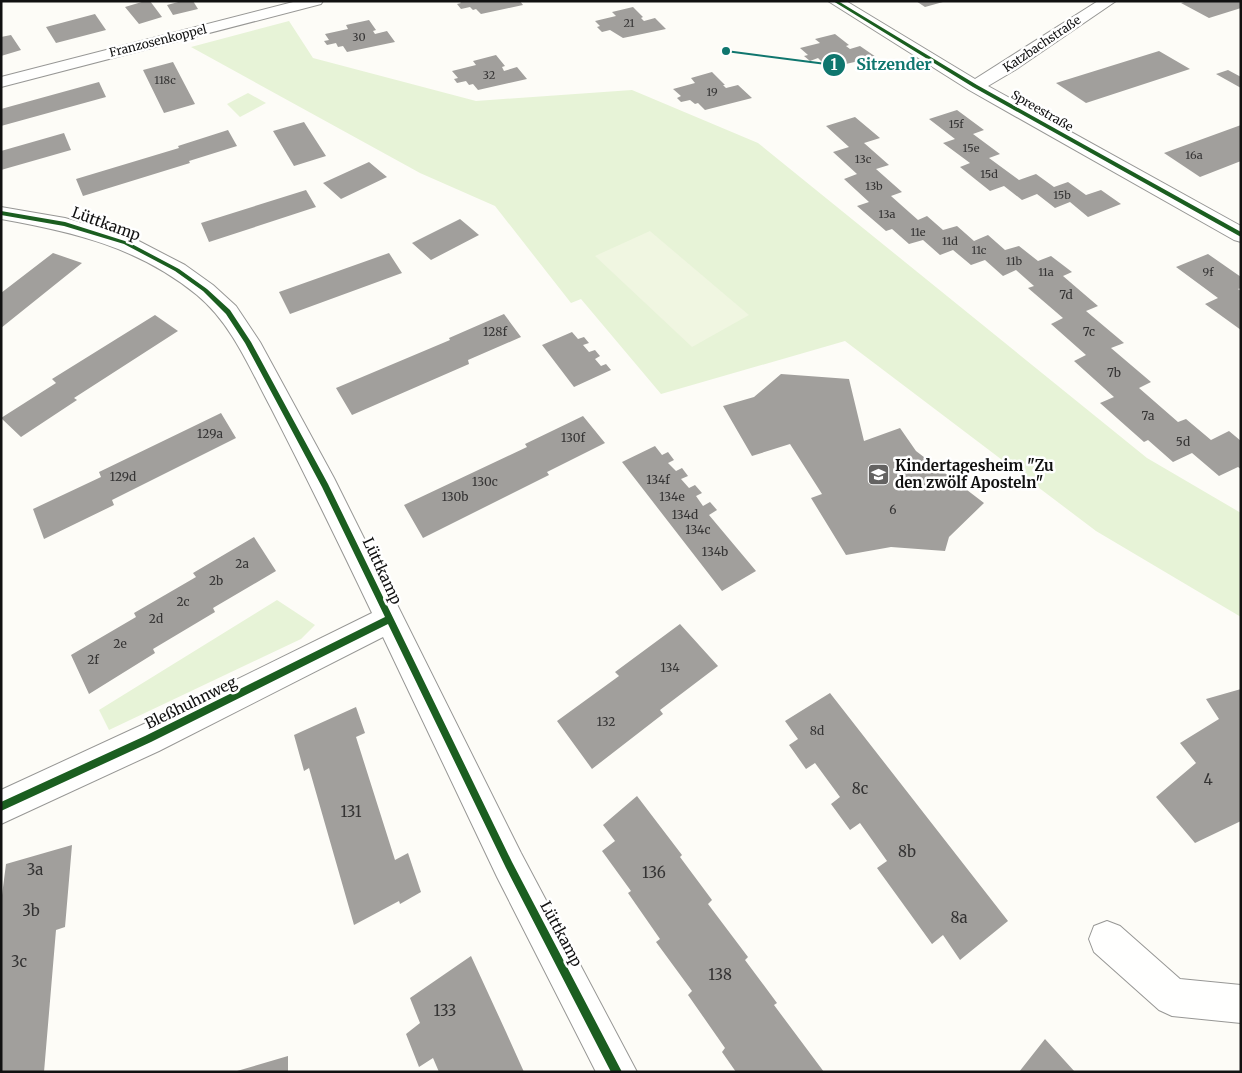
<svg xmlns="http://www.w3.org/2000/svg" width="1242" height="1073" font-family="Merriweather,serif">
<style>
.green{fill:#e7f3d7}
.pitch{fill:#f0f6e1}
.building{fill:#a19f9c}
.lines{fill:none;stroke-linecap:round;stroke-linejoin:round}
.minor-casing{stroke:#979795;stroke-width:2}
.minor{fill:#fffffe;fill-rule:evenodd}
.cycleway-casing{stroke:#fff;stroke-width:3}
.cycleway{fill:#1b5e20;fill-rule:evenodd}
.labels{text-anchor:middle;stroke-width:5;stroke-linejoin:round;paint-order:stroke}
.far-number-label{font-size:11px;fill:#353434}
.far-street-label{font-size:12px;fill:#111;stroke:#fff}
.number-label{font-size:12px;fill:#353434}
.street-label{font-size:15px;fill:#111;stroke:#fff}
.poi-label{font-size:15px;font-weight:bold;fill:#111;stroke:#fff;text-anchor:start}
.near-number-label{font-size:15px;fill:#353434}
.leader{fill:none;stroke:#0f766e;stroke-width:2}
.callout-dot{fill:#0f766e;stroke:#fff;stroke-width:2}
.mark-label{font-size:15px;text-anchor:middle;font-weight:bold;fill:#fff}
.callout-label{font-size:16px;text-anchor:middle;font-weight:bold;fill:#0f766e;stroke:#fff;stroke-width:5;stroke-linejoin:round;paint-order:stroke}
</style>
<rect width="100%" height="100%" fill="#fdfcf7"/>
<!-- green -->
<path class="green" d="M289,21L313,58L476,101L632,90L758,143L1147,458L1241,513V617L1096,531L845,341L661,394L581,299L571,303L495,206L420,173L191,47Z
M248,93L266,103L240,117L227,104Z
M277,600L315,625L301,639L109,730L99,710Z"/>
<!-- pitch -->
<path class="pitch" d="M650,231L749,315L692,347L595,256Z"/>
<!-- building -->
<path class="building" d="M145,1H150L162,17L139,24L125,7Z
M182,1H193L198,9L173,15L167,5Z
M459,1H520L523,5L481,14L476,9L473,10L470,7L461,9L457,4L461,3Z
M916,1H943V2L925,7Z
M1188,1H1241V8L1209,18L1181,3Z
M633,7L643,17L641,18L644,21L655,18L666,29L623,38L610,30L602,32L597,27L600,26L595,21L616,16L612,12Z
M95,14L106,30L56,43L46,27Z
M369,20L376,30L373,31L375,34L387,31L395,42L347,52L343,46L338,47L336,43L327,45L324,41L329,40L325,34L348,29L346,25Z
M835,34L849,45L846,46L850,49L860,46L876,57L833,67L826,61L822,62L818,58L810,61L804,56L808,55L800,48L820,43L815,39Z
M11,35L21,50L1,56V37Z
M1159,51L1190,69L1086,103L1056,83Z
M496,55L505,66L502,67L504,71L517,67L527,79L478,90L473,84L469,85L466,81L457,83L454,79L458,78L452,71L476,65L473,61Z
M173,62L195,104L164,113L143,70Z
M1228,70L1241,77V88L1216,74Z
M712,72L725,85H723L726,88L738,85L752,98L705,110L698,103L695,104L690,100L681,102L677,98L681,96L673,89L695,83L691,78Z
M99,82L106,97L1,126V109Z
M957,110L984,130L973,134L1000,154L989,158L1019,180L1036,174L1054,187L1068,182L1086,195L1101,190L1121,204L1088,217L1070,202L1055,208L1037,194L1022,200L1004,186L990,191L960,167L970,163L943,143L955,139L929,119Z
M855,117L880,138L864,143L889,165L876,169L902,192L891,196L918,220L927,216L943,230L957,226L974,241L988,235L1005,250L1019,246L1038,261L1051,256L1072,272L1063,276L1098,306L1086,311L1124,343L1111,348L1151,382L1139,388L1178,422L1186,419L1211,440L1229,431L1241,441V469L1238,467L1219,476L1192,453L1173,462L1148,440L1144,442L1100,403L1114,397L1074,361L1086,355L1051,324L1063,318L1028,288L1034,286L1016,270L1003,276L985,260L971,265L953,250L940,255L923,240L909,244L892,229L886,231L857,206L869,202L844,179L857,174L833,152L849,147L826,126Z
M304,122L326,156L294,166L273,131Z
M1241,125V161L1200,177L1164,153Z
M228,130L237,146L189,161L190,163L83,196L76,179L179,148L178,146Z
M64,133L71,150L1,170V151Z
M369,162L387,177L341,199L323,183Z
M306,190L316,207L209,242L201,223Z
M460,219L479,235L431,260L412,243Z
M53,253L82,263L1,328V293Z
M389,253L402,273L290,314L279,292Z
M1208,254L1241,277V288L1238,289L1241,291V330L1205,304L1218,298L1176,267Z
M504,314L521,337L468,360L469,364L352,415L336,388L450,340L449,338Z
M155,315L178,331L74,398L77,400L21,437L1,418L56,383L52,379Z
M572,332L578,339L584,337L589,343L583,345L589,352L595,350L600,356L595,359L601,366L606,364L611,370L574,387L542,345Z
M781,374L849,379L864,441L900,428L916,451L984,503L949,537L945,551L891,547L846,555L811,498L822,494L790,444L752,456L723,406L754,397Z
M221,413L236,438L112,500L114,505L44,539L33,509L101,477L99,472Z
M583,416L605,443L547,472L549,475L423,538L404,505L527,447L525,444Z
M655,446L662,455L668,452L674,460L668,463L676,471L682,468L688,476L681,479L689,488L695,485L702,493L696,496L703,506L710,502L717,510L709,515L756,571L722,591L622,462Z
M254,537L276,571L213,608L215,612L153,649L155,653L89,694L71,655L136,617L134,613L196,577L193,573Z
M680,624L718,666L660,710L663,714L592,769L557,721L619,676L615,672Z
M1241,689V821L1195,843L1156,797L1196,763L1180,743L1219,719L1206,699Z
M830,693L1008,921L960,960L943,935L932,944L877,868L887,861L860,823L850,830L831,804L840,797L815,763L806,769L789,745L798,739L785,721Z
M356,707L365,733L356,737L395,860L408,853L421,892L400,904L399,901L354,925L309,768L304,771L294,735Z
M637,796L682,855L680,857L712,900L708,904L748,957L745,960L777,1003L774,1005L824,1072H736L722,1052L725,1048L688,995L692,991L656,942L660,939L628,893L631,891L602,851L615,841L603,825Z
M72,845L65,927L56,930L44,1072H1V903L6,864Z
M471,956L506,1032L524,1072H439L433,1058L419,1067L406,1034L420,1023L410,998Z
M1045,1039L1075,1072H1019Z
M288,1056V1072H237V1071Z"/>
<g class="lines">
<defs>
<path id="minor" d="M297,1H323L321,4L1,87V77Z
M828,1H846L975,79L1098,1H1116L1015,70L988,86L1241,226V242L1234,240L969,90Z
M1,207L65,218L133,238L185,265L213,285L236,306L260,342L334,478L521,853L637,1072H596L497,877L383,637L159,751L1,824V790L185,705L372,613C339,544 306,476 271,408C250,369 232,324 197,295C138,247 74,232 1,219Z
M1107,921L1120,926L1180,979L1241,985V1023L1172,1016L1159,1010L1094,952L1089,939L1094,926Z"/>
</defs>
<!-- minor casing -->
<use href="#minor" class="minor-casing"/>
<!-- minor -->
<use href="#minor" class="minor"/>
<defs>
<path id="cycleway" d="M833,1H838L977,85L1241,232V237L973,87Z
M1,211L65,222L128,242L179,269L207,289L230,310L251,342L328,484L512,862L622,1072H611L506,868L388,624L151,742L1,811V802L145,736L385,617L322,487L245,343L226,314L203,291L175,271L124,244L64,226L1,215Z"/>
</defs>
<!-- cycleway casing -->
<use href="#cycleway" class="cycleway-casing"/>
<!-- cycleway -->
<use href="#cycleway" class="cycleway"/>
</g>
<!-- icons -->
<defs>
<symbol id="school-square" viewBox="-11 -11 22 22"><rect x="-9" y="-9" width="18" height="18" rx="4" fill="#646362" stroke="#fff"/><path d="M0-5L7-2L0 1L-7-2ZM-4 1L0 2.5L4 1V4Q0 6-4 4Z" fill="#fff"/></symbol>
</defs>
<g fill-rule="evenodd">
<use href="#school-square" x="866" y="462" width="25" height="25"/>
</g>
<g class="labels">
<!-- far-number labels -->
<g class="far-number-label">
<text x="629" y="27">21</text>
<text x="359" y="41">30</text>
<text x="489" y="79">32</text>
<text x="165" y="84">118c</text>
<text x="712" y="96">19</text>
<text x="956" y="128">15f</text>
<text x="971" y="152">15e</text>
<text x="1194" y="159">16a</text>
<text x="863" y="163">13c</text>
<text x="989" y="178">15d</text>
<text x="874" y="190">13b</text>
<text x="1062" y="199">15b</text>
<text x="887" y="218">13a</text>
<text x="918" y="236">11e</text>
<text x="950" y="245">11d</text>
<text x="979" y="254">11c</text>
<text x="1014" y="265">11b</text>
<text x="1046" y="276">11a</text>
<text x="1208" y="276">9f</text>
</g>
<!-- far-street labels -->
<g class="far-street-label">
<text transform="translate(158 41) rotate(-14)" y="4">Franzosenkoppel</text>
<text transform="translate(1042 44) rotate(-34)" y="4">Katzbachstraße</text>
<text transform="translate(1042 111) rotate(30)" y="4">Spreestraße</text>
</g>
<!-- number labels -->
<g class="number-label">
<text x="1066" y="299">7d</text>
<text x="495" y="336">128f</text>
<text x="1089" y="336">7c</text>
<text x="1114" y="377">7b</text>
<text x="1148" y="420">7a</text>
<text x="210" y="438">129a</text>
<text x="573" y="442">130f</text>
<text x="1183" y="446">5d</text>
<text x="123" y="481">129d</text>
<text x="658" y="484">134f</text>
<text x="485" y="486">130c</text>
<text x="455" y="501">130b</text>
<text x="672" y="501">134e</text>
<text x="893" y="514">6</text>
<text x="685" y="519">134d</text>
<text x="698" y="534">134c</text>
<text x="715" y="556">134b</text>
<text x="242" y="568">2a</text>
<text x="216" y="585">2b</text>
<text x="183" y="606">2c</text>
<text x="156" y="623">2d</text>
<text x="120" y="648">2e</text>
<text x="93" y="664">2f</text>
<text x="670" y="672">134</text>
<text x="606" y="726">132</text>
<text x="817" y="735">8d</text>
</g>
<!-- street labels -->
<g class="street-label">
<text transform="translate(106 224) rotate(20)" y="5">Lüttkamp</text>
<text transform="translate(382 571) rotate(65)" y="5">Lüttkamp</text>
<text transform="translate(191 703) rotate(-26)" y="5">Bleßhuhnweg</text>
<text transform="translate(561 934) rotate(62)" y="5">Lüttkamp</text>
</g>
<!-- poi labels -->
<g class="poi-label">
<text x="895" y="471">Kindertagesheim "Zu<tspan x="895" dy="17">den zwölf Aposteln"</tspan></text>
</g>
<!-- near-number labels -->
<g class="near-number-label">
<text x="1208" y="785">4</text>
<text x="860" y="794">8c</text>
<text x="351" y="817">131</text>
<text x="907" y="857">8b</text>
<text x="35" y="875">3a</text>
<text x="654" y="878">136</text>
<text x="31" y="916">3b</text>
<text x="959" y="923">8a</text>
<text x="19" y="967">3c</text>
<text x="720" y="980">138</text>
<text x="445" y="1016">133</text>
</g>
</g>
<!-- callouts -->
<path class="leader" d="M726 51L834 65"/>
<g class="callout-dot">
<circle cx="726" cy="51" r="5"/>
<circle cx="834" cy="65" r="12"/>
</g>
<g class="mark-label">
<text x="834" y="70">1</text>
</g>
<g class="callout-label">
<text x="894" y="70">Sitzender</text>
</g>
<!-- border -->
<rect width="1242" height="1073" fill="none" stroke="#111111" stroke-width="5"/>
</svg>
